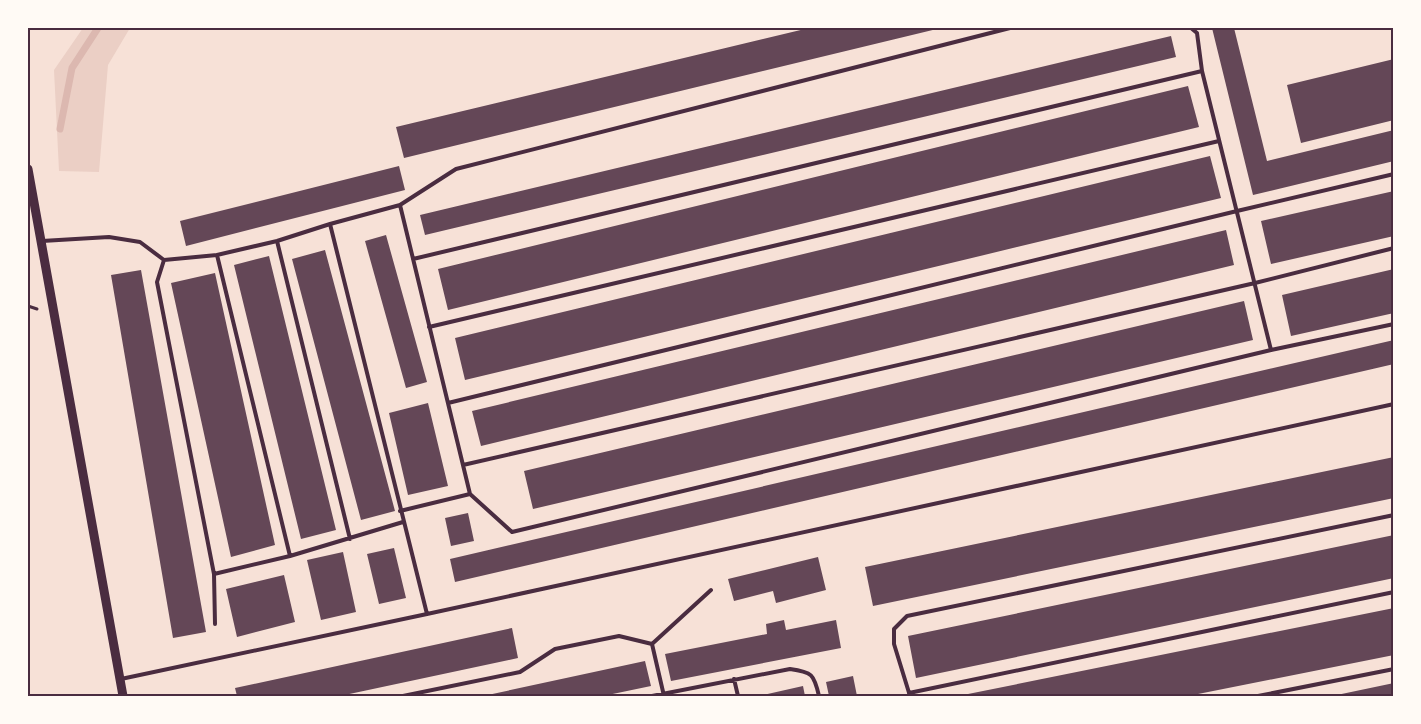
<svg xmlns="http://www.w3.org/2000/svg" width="1421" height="724" font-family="Rubik,sans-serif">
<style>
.green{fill:#ebcfc5}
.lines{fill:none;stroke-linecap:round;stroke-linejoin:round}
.stream{stroke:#dcb8b0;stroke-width:7}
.building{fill:#644757}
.path{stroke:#4a2c40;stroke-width:3}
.service{stroke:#4a2c40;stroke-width:4}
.tertiary{stroke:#4a2c40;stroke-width:9}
.neatline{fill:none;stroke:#4a2c40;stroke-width:2}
</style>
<rect width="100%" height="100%" fill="#f7e1d7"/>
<!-- green -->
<path class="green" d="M83,28H130L108,65L99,172L59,171L54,70Z"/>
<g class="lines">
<!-- stream -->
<path class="stream" d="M60,129L72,68L98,28"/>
</g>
<!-- building -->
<path class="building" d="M809,28H941L404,158L396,127Z
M1212,28H1234L1267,161L1394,130V161L1253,195Z
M1171,36L1176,57L425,235L420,215Z
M1394,59V120L1301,143L1287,85Z
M1188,86L1199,127L448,310L438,269Z
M1210,156L1221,198L465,380L455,338Z
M399,166L405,190L186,246L180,221Z
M1394,191V236L1271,264L1261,221Z
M1226,230L1234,265L481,446L472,411Z
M386,235L427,382L406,388L365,241Z
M325,250L395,511L361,520L292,259Z
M269,256L336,530L301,539L234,265Z
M1394,269V313L1291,336L1282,295Z
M141,270L206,632L173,638L111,275Z
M215,273L275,545L231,557L171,283Z
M1244,301L1253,340L533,509L524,471Z
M1394,340V364L455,582L450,559Z
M428,403L448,486L408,495L389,413Z
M1394,457V498L873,606L865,567Z
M468,513L474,541L451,546L445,518Z
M1394,535V578L916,678L908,636Z
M394,548L406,598L379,604L367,554Z
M343,552L356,612L321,620L307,560Z
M818,557L826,590L776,603L773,591L734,601L728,579Z
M284,575L295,622L237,637L226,589Z
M1394,608V655L1188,696H958Z
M784,620L786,630L836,620L841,648L671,681L665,654L767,634L766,624Z
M512,628L518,658L340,696H237L235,688Z
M645,661L651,686L603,696H483Z
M853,676L857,696H829L826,682Z
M1394,683V696H1332Z
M803,686L805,696H759Z"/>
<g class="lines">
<!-- path -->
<path class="path" d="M28,306L37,309"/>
<!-- service -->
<path class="service" d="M1191,28L1197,33L1202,71L1271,350
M400,205L470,494L400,511
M330,224L400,205L456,169L1010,28
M42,241L109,237L140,242L164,260L217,255L290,556
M277,241L350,539
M217,255L277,241L330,224L427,614
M413,259L1202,71
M164,260L157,282L214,574L215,624
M429,327L1219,141
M448,403L1237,211L1394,174
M463,465L1255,283L1394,248
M470,494L512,532L1271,350L1394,324
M214,574L290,556L403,522
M652,644L711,590
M121,679L427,614L1394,404
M734,679L738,696
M909,693L1394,592
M403,696L520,672L555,649L619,636L652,644L664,696
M652,696L790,669C812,672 814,674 819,696
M910,696L894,644V629L907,616L1394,515
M1258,696L1394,669"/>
<!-- tertiary -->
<path class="tertiary" d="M28,169L123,696"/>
</g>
<!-- border -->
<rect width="1421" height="724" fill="none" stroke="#fffaf5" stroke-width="58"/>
<rect x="29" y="29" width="1363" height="666" class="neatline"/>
</svg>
